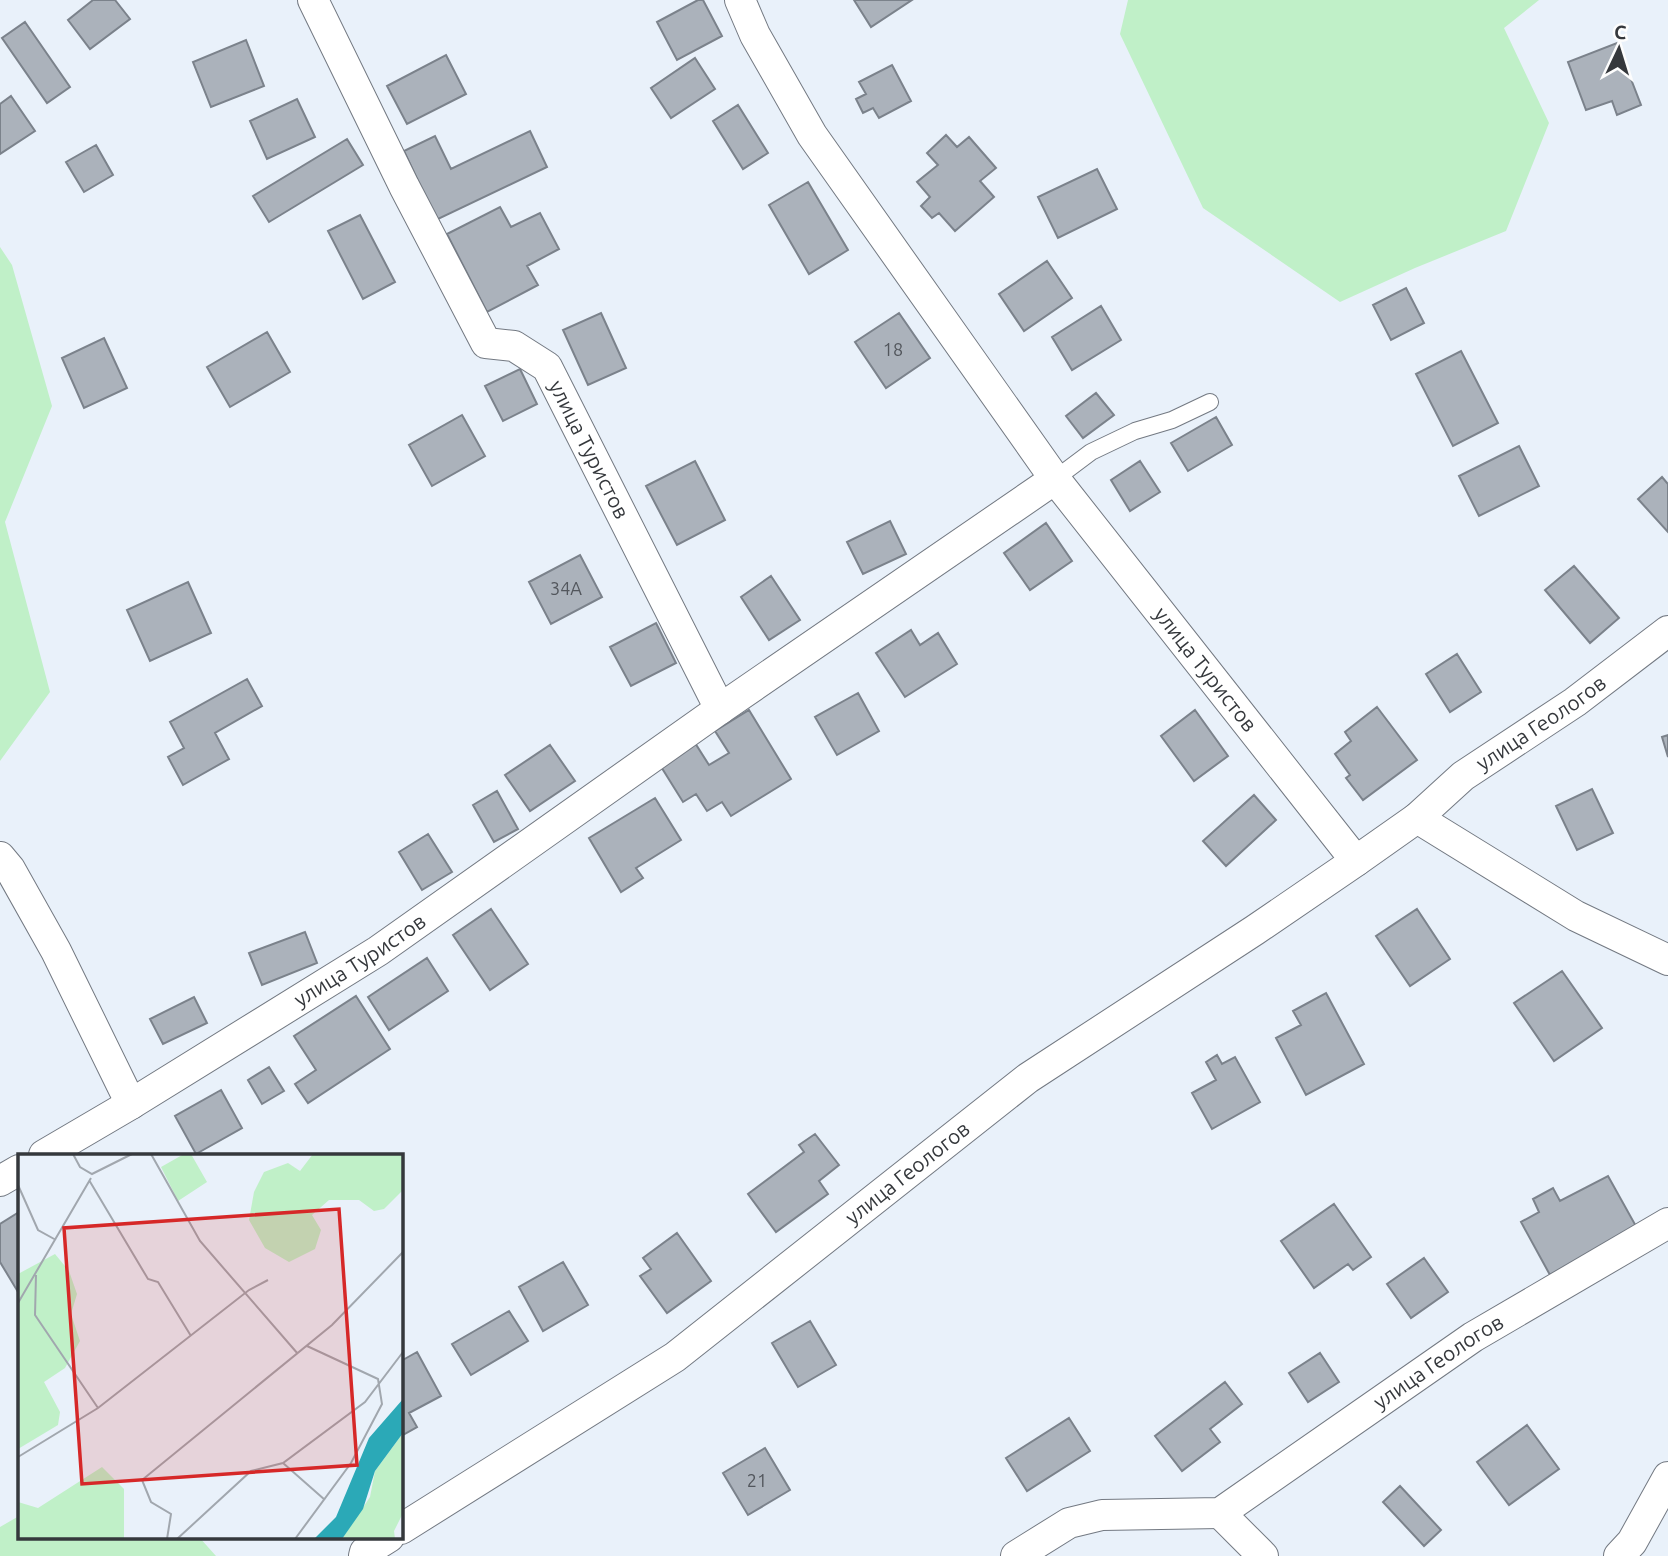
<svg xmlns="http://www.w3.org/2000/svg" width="1668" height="1556" font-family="Ubuntu,sans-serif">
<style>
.green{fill:#c0f0c8}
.building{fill:#abb2bb;stroke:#7b828b;stroke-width:2}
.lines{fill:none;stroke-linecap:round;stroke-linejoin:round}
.lane-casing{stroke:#737982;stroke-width:18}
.street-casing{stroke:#737982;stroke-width:32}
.lane{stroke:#fff;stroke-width:16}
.street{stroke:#fff;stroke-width:30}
.labels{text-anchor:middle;stroke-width:5;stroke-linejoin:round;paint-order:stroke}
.number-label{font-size:18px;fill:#52565c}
.street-label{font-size:21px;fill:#35383c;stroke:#fdfdfd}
.inset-road{fill:none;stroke:#a1a7ae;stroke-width:2}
.view{fill:#d62828;fill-opacity:0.15;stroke:#d62828;stroke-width:3.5}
.inset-edge{fill:none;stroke:#35383c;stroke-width:3.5}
</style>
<rect width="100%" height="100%" fill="#e9f1fa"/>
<!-- green -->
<path class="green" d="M1128,0H1539L1504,28L1549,123L1506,231L1415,268L1340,302L1203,208L1120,34Z
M0,247L12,265L52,406L5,522L50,692L0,761Z
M19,1516V1537H199L216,1556H0V1527Z"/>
<!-- building -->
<path class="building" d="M93,0H115L130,19L90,49L68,20Z
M698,0H703L722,36L677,60L657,22Z
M854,0H912L871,27Z
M25,22L70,87L47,103L2,38Z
M246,40L264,86L211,107L193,62Z
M1617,43L1641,105L1617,115L1612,101L1586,110L1568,62Z
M446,55L466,94L407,124L387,86Z
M695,58L715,89L671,118L651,88Z
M892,65L911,101L879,118L873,108L863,113L856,99L866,94L859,82Z
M11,96L35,131L0,154V104Z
M297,99L315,137L267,159L250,121Z
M738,105L768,153L743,169L713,121Z
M530,131L547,167L436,220L404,151L435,136L451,169Z
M946,135L957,147L969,137L996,168L980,181L994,197L955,231L939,213L932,218L921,206L930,197L917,182L938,165L927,153Z
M347,139L363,165L269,222L253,196Z
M96,145L113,175L84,192L66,162Z
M1097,169L1117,209L1058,238L1038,197Z
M808,182L848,250L809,274L769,205Z
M500,207L511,227L540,213L559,249L527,266L538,285L487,312L447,234Z
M360,215L395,282L363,299L328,231Z
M1047,261L1072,298L1024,331L999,294Z
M1406,288L1424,323L1391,340L1373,305Z
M1101,306L1121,340L1072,370L1052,337Z
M601,313L626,368L588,385L563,330Z
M899,313L930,358L886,388L855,342Z
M267,332L290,372L230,407L207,367Z
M104,338L127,388L84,408L62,358Z
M1461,351L1498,423L1453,446L1416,374Z
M520,369L537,404L503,421L485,386Z
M1096,393L1114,415L1083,438L1066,416Z
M462,415L485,456L432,486L409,445Z
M1216,417L1232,445L1188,471L1171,443Z
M1519,446L1539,486L1479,516L1459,476Z
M695,461L725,520L677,545L646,486Z
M1140,461L1160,492L1130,511L1111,480Z
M1662,477L1668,484V532L1638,499Z
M890,521L906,554L863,574L847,542Z
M1046,523L1072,561L1030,590L1004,553Z
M580,555L602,597L551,624L529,582Z
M1574,566L1619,618L1590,643L1545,590Z
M771,576L800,620L769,640L741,597Z
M188,582L211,633L150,661L127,610Z
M656,623L676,663L631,686L610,647Z
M911,630L920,645L938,633L957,664L905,697L876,653Z
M1457,654L1481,692L1450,712L1426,674Z
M247,679L262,706L215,733L229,759L183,785L168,757L184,748L170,722Z
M858,693L879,731L837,755L815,717Z
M1377,707L1417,760L1363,800L1346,778L1350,775L1335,754L1351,741L1345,732Z
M749,710L791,779L731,816L722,802L707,811L696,794L683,802L660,765L695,743L709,765L729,753L715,731Z
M1195,710L1228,756L1194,781L1161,736Z
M1668,735V757L1662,737Z
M550,745L575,781L530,811L505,775Z
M1592,789L1613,833L1577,850L1556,806Z
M497,791L518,829L494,842L473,805Z
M1254,795L1276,820L1226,866L1203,841Z
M655,798L681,840L636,868L643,878L621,892L589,838Z
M428,834L452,872L422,890L399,852Z
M491,909L528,964L490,990L453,935Z
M1417,909L1450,959L1410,986L1376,936Z
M305,932L317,963L262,985L249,953Z
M427,958L448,991L389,1030L368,997Z
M1562,971L1602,1028L1554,1061L1514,1003Z
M1326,993L1364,1064L1306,1095L1276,1038L1301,1025L1293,1011Z
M356,996L390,1049L308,1103L295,1084L316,1070L294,1036Z
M194,997L207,1023L163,1044L150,1019Z
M1217,1055L1222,1064L1235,1057L1260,1102L1212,1129L1192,1093L1216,1080L1206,1062Z
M269,1067L284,1091L262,1104L248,1080Z
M221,1090L242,1128L196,1154L175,1116Z
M815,1134L839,1165L819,1181L828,1194L776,1232L748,1194L804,1152L799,1145Z
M1608,1176L1637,1228L1550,1275L1521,1222L1539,1212L1533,1199L1553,1188L1560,1201Z
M1334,1204L1371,1257L1353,1270L1348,1264L1314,1288L1281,1241Z
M19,1212V1291L18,1292L0,1262V1224Z
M677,1233L711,1281L667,1313L640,1276L651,1269L643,1258Z
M1424,1258L1448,1292L1411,1318L1387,1284Z
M563,1262L588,1305L543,1331L519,1287Z
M509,1311L528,1341L471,1375L452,1344Z
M810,1321L836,1365L798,1387L772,1343Z
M417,1352L441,1396L409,1413L417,1427L401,1436V1361Z
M1320,1353L1339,1382L1308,1402L1289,1373Z
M1225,1382L1242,1404L1210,1429L1220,1442L1182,1471L1155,1436Z
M1069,1418L1090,1451L1027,1491L1006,1458Z
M1527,1425L1559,1469L1509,1505L1477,1462Z
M765,1448L790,1490L748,1515L723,1473Z
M1400,1486L1441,1530L1424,1546L1383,1502Z"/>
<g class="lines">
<defs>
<path id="lane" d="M1055,479L1091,452L1135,431L1172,420L1210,402"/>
<g id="street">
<path id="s1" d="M313,0L404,186L486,343L514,346L547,367L720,709"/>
<path id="s2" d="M740,0L755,35L812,135L1055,479L1356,861"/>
<path d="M1417,818L1576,916L1668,960"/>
<path d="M0,857L10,869L56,951L131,1104"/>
<path id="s3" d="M44,1155L131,1104L378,951L720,709L1055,479"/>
<path d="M0,1181L19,1170"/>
<path d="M1220,1513L1263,1556"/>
<path id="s4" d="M401,1529L675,1357L1028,1078L1255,930L1356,861L1417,818L1463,776L1575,702L1668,631"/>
<path d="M364,1556L365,1552L389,1537"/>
<path id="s5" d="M1016,1556L1069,1523L1102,1515L1220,1513L1473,1337L1668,1223"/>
<path d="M1619,1556L1632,1542L1668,1477"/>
</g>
</defs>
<!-- lane casing -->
<use href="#lane" class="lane-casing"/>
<!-- street casing -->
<use href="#street" class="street-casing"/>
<!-- lane -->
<use href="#lane" class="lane"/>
<!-- street -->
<use href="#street" class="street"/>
</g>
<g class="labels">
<!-- number labels -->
<g class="number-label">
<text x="893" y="356">18</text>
<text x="566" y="595">34А</text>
<text x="757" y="1487">21</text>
</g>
<!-- street labels -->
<g class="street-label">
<text dy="7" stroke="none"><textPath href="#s1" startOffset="544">улица Туристов</textPath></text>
<text dy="7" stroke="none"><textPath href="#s2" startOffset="817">улица Туристов</textPath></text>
<text dy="7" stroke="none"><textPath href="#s4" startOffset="1398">улица Геологов</textPath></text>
<text dy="7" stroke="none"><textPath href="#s3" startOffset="371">улица Туристов</textPath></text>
<text dy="7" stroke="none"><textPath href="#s4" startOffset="620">улица Геологов</textPath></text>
<text dy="7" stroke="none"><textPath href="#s5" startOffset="480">улица Геологов</textPath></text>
</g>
</g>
<!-- overview -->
<g transform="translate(18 1154)">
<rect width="385" height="385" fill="#e9f1fa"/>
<path d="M166,0H173L189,28L160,47L143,13ZM295,0H385V36L366,55L356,57L341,46H311L294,61L303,76L297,95L271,108L247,94L231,66L236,38L246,18L270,9L282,17ZM37,100L51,117L59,140L53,160L62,187L47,214L26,228L42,258L40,271L0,295V120ZM385,279V359L376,377L377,385H324L352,343L357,317ZM84,313L106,335V385H0V348L20,354Z" fill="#c0f0c8"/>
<path d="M385,245V279L357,317L345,355L324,385H296L318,363L351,284Z" fill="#2ba9b7"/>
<path class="inset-road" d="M55,0L62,13L74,20L114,0M133,0L182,87L280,200M71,26L130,125L140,128L173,182M0,31L20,76L38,86M18,121L17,161L80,254M0,149L73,24M0,303L80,254L231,136L250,126M265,309L307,346M149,385L153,360L133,348L124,326L314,171L385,98M159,385L233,317L265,309L347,248L385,198M277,385L333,309L364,250L360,225L289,192"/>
<path class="view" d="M321,55L339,311L64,330L46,74Z"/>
<rect width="385" height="385" class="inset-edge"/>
</g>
<!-- north arrow -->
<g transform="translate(1619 49) rotate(4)" stroke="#fdfdfd" stroke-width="5" paint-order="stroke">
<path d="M0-5L12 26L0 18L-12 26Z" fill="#35383c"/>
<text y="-10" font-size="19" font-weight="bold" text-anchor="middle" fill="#35383c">С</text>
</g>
</svg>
